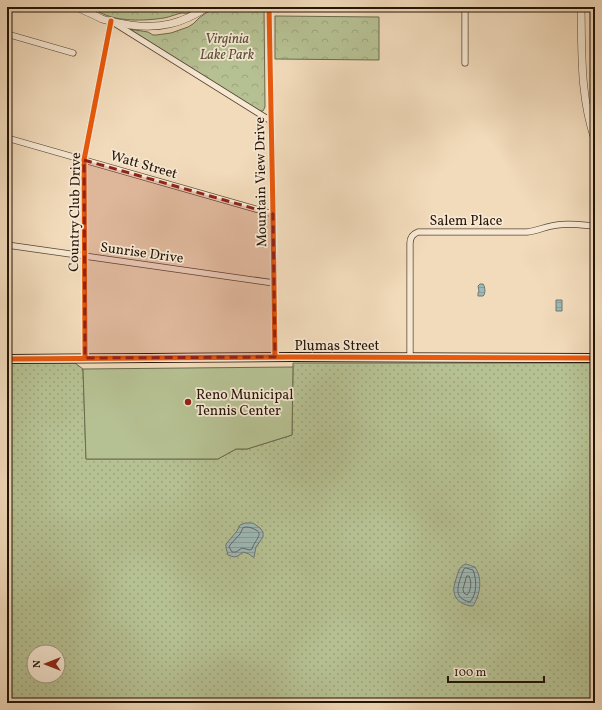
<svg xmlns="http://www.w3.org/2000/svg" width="602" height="710" font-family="Vollkorn,serif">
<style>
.grass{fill:url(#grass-dots);stroke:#6c6a4d;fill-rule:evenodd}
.park{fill:url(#park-crowns);stroke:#6c6a4d}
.garden{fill:#b6c193;stroke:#6c6a4d}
.water{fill:url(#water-rules);stroke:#6c7771}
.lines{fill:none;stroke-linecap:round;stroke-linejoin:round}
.shore{stroke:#606660;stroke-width:1}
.minor-casing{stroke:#574634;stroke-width:7}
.tertiary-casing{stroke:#574634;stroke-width:8}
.secondary-casing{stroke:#231407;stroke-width:10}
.minor{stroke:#f7e8d3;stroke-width:5.5}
.tertiary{stroke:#f7e8d3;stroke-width:7}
.secondary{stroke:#f7e8d3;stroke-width:8}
.cycleway-casing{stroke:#f7e8d3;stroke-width:8}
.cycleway{stroke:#e8590c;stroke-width:5}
.marked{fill:#8f2418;fill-opacity:0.2;stroke:#8f2418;stroke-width:3;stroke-dasharray:8 5;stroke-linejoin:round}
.poi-dot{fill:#8f2418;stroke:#f7e8d3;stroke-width:1.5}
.labels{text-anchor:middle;stroke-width:3.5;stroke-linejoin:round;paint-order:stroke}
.park-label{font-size:14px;font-style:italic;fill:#565138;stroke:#f7e8d3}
.street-label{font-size:14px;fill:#231407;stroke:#f7e8d3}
.poi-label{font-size:14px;fill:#231407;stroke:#f7e8d3;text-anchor:start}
</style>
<defs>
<pattern id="grass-dots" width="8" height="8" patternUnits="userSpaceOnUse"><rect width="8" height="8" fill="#b6c193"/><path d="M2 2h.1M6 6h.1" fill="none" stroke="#9ca57d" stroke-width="1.8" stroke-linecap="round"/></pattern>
<pattern id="park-crowns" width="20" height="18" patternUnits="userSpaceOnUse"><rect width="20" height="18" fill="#b6c193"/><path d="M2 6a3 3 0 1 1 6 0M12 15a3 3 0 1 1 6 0" fill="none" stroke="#9ca57d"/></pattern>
<pattern id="water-rules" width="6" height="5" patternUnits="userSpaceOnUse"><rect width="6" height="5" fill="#9db9b8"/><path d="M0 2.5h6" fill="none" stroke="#879e9d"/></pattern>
</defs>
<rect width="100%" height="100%" fill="#f2dbbb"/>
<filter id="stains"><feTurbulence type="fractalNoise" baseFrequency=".005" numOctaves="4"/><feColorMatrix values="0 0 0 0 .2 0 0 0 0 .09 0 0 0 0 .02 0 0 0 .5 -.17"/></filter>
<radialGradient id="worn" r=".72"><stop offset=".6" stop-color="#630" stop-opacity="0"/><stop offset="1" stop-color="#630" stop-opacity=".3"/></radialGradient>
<!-- grass -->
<path class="grass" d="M7,363H75L83,369L86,459H218L236,449H247L292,435L293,363H595V703H7ZM34,652H58V676H34Z"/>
<!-- park -->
<path class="park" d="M91,7H199C195,9 192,12 188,13C184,15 186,13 182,13C176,14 170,17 164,18C144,21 117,22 99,12C96,11 94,9 91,7Z
M221,7H264L265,107L263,111H259L129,29L148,32L153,35H156L171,33L188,27L193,24L199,18L206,13L210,11H215Z
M275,16L379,17V60L275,59Z"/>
<!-- garden -->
<path class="garden" d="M293,367L292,435L247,449H236L218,459H86L83,369Z"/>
<!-- water -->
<path class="water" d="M127,7H163C151,11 139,9 127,7Z
M480,284H483C485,286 486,294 483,296H478V293L479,291L478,286Z
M556,300H562V311H556Z
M245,523H253L260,528L263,532V537L256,547L254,557H253L249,554L243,552L238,556L234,557L228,555L226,548V544L237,531L240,525Z
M466,564L475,567C483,579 480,595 473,606C465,606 455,601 454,592C453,588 455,583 456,579C458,573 459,566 466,564Z"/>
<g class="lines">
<!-- shore -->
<path class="shore" d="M246,527C250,527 252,528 256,530C264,534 254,541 252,549L250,550L242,548L236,552H232L229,547L230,545L240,534L243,528Z
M466,568L473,570C477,580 477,594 470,602C451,598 459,583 463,571L464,569Z
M467,576H469C472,582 471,591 467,595L464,593L463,590Z"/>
<defs>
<path id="minor" d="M269,7L273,214L275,357
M465,7V63
M7,34L73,53
M7,138L273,214
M7,245L274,283
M410,357V243C410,237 413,234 418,232H527C537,231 547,226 557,225C569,223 583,225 595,226
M85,358L84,160L111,21L271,121"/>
<path id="tertiary" d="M77,7C85,11 94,15 102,19C111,22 121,23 130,25C159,29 182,24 207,7
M581,7C582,53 580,96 595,140"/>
<path id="secondary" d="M7,359L292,357L595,358"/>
</defs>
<!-- minor casing -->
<use href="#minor" class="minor-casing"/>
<!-- tertiary casing -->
<use href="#tertiary" class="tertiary-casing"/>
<!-- secondary casing -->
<use href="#secondary" class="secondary-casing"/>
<!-- minor -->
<use href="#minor" class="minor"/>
<!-- tertiary -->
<use href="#tertiary" class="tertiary"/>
<!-- secondary -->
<use href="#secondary" class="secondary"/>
<defs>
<path id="cycleway" d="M269,7L273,214L275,357
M85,358L84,160L111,21
M7,359L292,357L595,358"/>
</defs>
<!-- cycleway casing -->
<use href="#cycleway" class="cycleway-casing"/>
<!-- cycleway -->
<use href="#cycleway" class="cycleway"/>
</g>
<!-- marked area -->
<path class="marked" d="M84,160L273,214L275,357L85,358Z"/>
<!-- markers -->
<circle class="poi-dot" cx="188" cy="402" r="4"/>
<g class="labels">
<!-- park labels -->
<g class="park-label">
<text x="227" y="43">Virginia<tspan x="227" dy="16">Lake Park</tspan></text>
</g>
<!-- street labels -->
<g class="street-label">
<text transform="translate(144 164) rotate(16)" y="5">Watt Street</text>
<text transform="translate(260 182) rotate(-91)" y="5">Mountain View Drive</text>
<text transform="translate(74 212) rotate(-89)" y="5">Country Club Drive</text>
<text x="466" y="225">Salem Place</text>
<text transform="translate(142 252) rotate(8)" y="5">Sunrise Drive</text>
<text x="337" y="350">Plumas Street</text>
</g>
<!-- poi labels -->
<g class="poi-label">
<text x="196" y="399">Reno Municipal<tspan x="196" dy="16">Tennis Center</tspan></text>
</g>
</g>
<!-- margin -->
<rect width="602" height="710" fill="none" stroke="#f2dbbb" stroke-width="24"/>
<rect x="8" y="8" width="586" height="694" fill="none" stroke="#231407" stroke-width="2"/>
<rect x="12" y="12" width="578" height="686" fill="none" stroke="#231407"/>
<!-- north arrow -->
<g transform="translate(46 664) rotate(270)"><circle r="19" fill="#f7e8d3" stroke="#a29381"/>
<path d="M0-3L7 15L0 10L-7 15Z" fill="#8f2418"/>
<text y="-6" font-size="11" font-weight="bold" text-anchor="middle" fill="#231407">N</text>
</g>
<!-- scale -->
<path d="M448 676v6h96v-6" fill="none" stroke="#231407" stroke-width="2"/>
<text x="454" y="676" font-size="12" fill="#231407" stroke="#f7e8d3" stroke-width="3" paint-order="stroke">100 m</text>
<rect width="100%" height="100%" filter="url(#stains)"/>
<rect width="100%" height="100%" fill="url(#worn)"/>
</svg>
